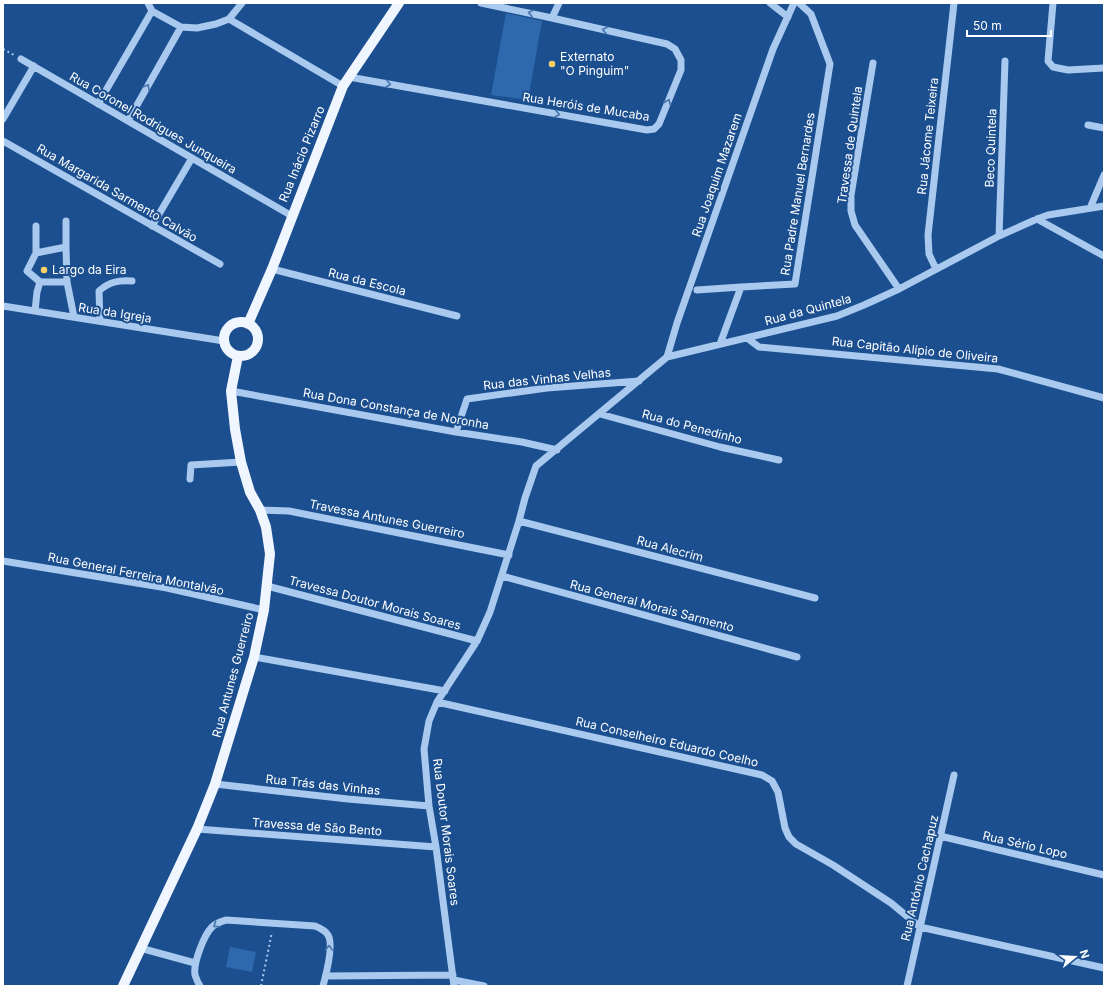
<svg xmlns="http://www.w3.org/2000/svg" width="1107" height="989" font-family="Inter,sans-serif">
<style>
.green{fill:#2e69ad}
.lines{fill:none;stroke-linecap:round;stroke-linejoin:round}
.path{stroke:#a9c9ee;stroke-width:2;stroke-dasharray:2 3;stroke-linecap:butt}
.minor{stroke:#a9c9ee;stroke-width:7}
.major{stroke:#f0f6ff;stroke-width:10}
.oneway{stroke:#4674ac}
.poi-dot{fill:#ffd166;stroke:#1b4f8f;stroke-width:1.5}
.labels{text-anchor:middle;stroke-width:4;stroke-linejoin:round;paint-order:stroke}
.poi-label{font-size:12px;fill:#fff;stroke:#1b4f8f;text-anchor:start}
.street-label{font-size:12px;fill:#fff;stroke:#1b4f8f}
</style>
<rect width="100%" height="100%" fill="#1b4f8f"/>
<!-- green -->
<path class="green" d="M506,13L542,21L528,100L491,95Z
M230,947L256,952L252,972L226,967Z"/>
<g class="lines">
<!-- path -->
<path class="path" d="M3,49L14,55
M261,986L272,932"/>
<!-- minor -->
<path class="minor" d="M148,3L152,11L181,27L197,28L216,24L229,19L242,3
M481,3L552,18L559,3
M770,3L788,17
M1053,3L1048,61L1053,67L1068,70L1104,68
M229,19L343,86
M21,59L292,216
M873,63L851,195V211L855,225L899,289
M349,77L647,130L654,129L659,124L681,70V60L675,49L667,44L552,18
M98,104L152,11
M3,119L34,66
M128,121L181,27
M1088,125L1104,128
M3,141L220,264
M1090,208L1104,175
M1037,219L1104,256
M66,221V247
M36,226V253
M152,226L192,158
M999,236L1005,61
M272,269L457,316
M936,269L929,254L928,235L954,3
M40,282H67
M697,290L741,287
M3,306L224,341
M35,311L37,292L40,282L27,271L36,253L66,247L67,282L74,317
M100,321L99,291C109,282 118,280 132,281
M747,338L759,347L998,369L1104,398
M720,344L741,287L795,284L830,64L811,14L799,3
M667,357L677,323L773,49L794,3
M231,391L456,432L522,442L557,450
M600,414L720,447L779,460
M456,432L467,399L547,388L639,381
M190,479L191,465L241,462
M260,510L289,511L509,555
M519,521L815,598
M3,561L167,588L264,610
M502,576L797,657
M267,586L477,641
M254,657L445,691
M437,702L762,775L772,781L778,792L785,828L789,837L796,844L833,865L891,903L920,927L1104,968
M215,784L348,799L429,806
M197,829L436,847
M940,836L1104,875
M140,948L195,963
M326,976L453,975
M454,980L484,986
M200,986C198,983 196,978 195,975C193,963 204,935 212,927C216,923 220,922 226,920L315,926C320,928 325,930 328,935C334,945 326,975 323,986
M454,986L436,847L429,806L424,749L429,721L437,702L477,641L490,612L519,521L525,498L536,466L667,357L837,316L864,305L899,289L999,236L1037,219L1048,215L1104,206
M907,986L954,775"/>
<!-- major -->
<path class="major" d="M224 339a17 17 0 1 1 34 0a17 17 0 1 1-34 0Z
M248,324L272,269L343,86L399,3
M123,986L197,829L215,784L254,657L264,610L270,554L266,527L260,510L250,492L241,462L235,429L231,391L238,356"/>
</g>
<!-- one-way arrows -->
<defs><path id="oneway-chevron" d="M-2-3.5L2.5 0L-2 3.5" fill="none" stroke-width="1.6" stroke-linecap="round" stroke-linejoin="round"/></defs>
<g class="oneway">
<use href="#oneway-chevron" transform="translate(531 13) rotate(-168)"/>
<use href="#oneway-chevron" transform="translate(605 30) rotate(-168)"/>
<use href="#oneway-chevron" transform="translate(388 84) rotate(10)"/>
<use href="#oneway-chevron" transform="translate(147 87) rotate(-60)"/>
<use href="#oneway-chevron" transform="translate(668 102) rotate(-68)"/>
<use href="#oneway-chevron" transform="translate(557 114) rotate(10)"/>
<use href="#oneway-chevron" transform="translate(216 925) rotate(146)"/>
<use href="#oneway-chevron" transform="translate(329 948) rotate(-88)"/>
</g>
<!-- markers -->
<g class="poi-dot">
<circle cx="552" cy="64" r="4"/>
<circle cx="44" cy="270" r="4"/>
</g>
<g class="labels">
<!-- poi labels -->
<g class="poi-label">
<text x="560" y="61">Externato<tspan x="560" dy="14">"O Pinguim"</tspan></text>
<text x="52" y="274">Largo da Eira</text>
</g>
<!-- street labels -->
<g class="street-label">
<text transform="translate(586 107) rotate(9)" y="4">Rua Heróis de Mucaba</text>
<text transform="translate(153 123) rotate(30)" y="4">Rua Coronel Rodrigues Junqueira</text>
<text transform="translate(928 136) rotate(-84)" y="4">Rua Jácome Teixeira</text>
<text transform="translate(850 145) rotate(-82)" y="4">Travessa de Quintela</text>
<text transform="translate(991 148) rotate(-88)" y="4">Beco Quintela</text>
<text transform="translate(302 154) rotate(-68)" y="4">Rua Inácio Pizarro</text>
<text transform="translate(717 175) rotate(-71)" y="4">Rua Joaquim Mazarem</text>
<text transform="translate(117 193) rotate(30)" y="4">Rua Margarida Sarmento Calvão</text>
<text transform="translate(798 194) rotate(-81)" y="4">Rua Padre Manuel Bernardes</text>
<text transform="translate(367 282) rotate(14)" y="4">Rua da Escola</text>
<text transform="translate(808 310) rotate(-15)" y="4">Rua da Quintela</text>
<text transform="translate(115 313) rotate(9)" y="4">Rua da Igreja</text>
<text transform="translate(915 350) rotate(6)" y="4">Rua Capitão Alípio de Oliveira</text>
<text transform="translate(547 379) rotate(-6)" y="4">Rua das Vinhas Velhas</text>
<text transform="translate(396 409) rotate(10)" y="4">Rua Dona Constança de Noronha</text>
<text transform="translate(692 427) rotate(15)" y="4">Rua do Penedinho</text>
<text transform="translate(387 519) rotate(11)" y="4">Travessa Antunes Guerreiro</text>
<text transform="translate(670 549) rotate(15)" y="4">Rua Alecrim</text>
<text transform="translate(136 574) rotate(11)" y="4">Rua General Ferreira Montalvão</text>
<text transform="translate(375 603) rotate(15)" y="4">Travessa Doutor Morais Soares</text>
<text transform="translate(652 606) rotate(15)" y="4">Rua General Morais Sarmento</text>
<text transform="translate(233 675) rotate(-75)" y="4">Rua Antunes Guerreiro</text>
<text transform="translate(667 742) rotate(13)" y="4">Rua Conselheiro Eduardo Coelho</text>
<text transform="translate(323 785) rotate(6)" y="4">Rua Trás das Vinhas</text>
<text transform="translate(317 827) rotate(4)" y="4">Travessa de São Bento</text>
<text transform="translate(446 832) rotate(83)" y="4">Rua Doutor Morais Soares</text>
<text transform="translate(1025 845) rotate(13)" y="4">Rua Sério Lopo</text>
<text transform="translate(920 878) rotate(-77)" y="4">Rua António Cachapuz</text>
</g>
</g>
<!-- border -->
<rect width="1107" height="989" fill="none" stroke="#ffffff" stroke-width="8"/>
<!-- north arrow -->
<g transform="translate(1075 957) rotate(72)" stroke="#1b4f8f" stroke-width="3" paint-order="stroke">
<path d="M0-3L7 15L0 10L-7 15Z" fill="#ffffff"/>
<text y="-6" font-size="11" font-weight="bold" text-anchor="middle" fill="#ffffff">N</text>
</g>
<!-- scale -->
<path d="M967 30v6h84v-6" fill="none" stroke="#ffffff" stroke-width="2"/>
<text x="973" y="30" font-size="12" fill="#ffffff" stroke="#1b4f8f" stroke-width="3" paint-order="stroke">50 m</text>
</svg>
